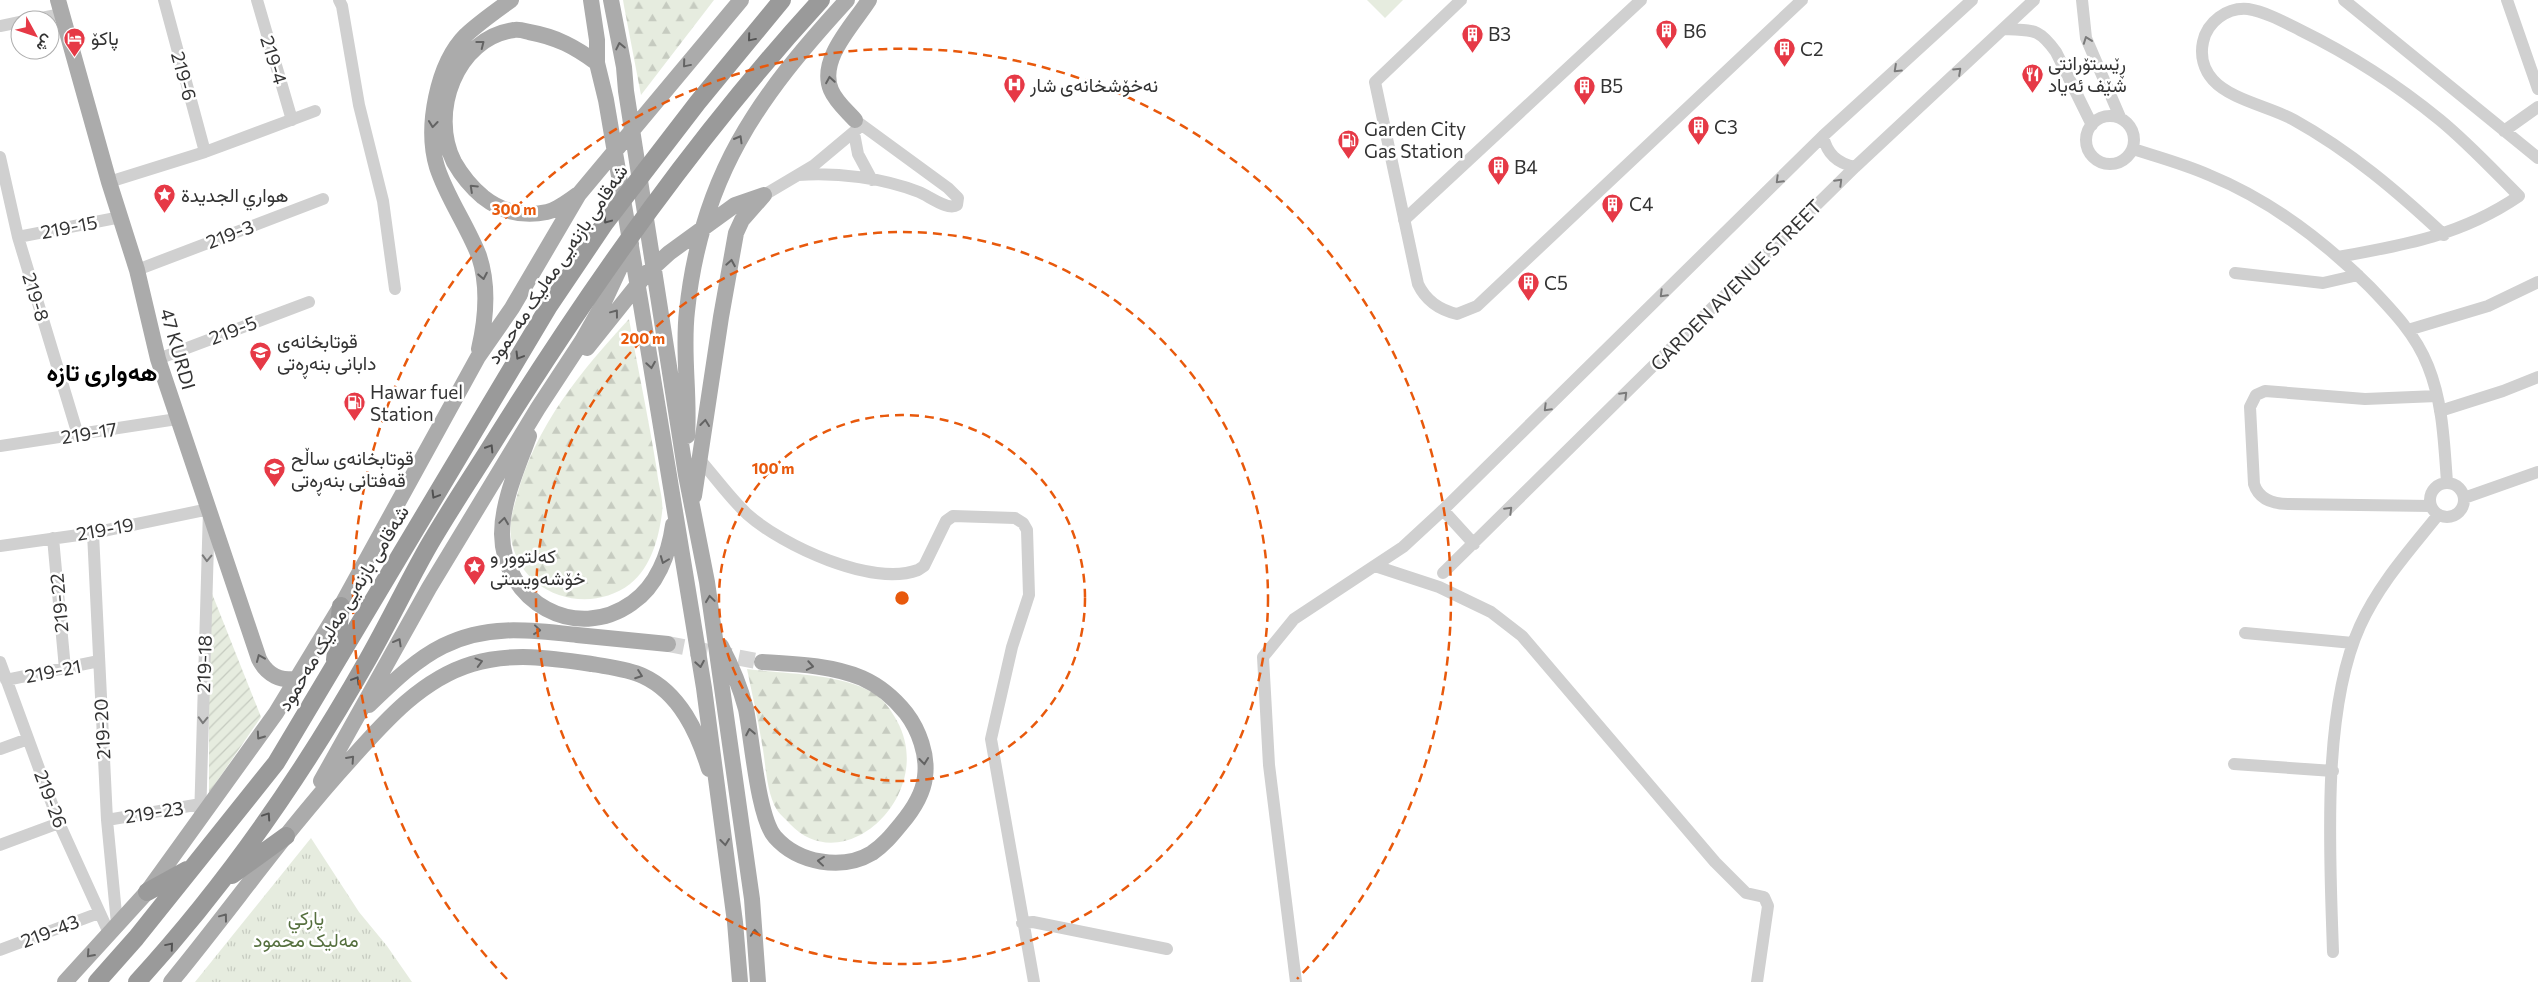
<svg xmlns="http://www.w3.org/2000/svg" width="2538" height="982" font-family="Commissioner,Vazirmatn,sans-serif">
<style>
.forest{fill:url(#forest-firs)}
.park{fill:url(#park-tufts)}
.garden{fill:url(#garden-furrows)}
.pitch{fill:#e6ecdf}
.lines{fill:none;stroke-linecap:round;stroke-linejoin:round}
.major-tunnel{stroke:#d6d6d6;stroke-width:16;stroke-dasharray:16 8;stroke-linecap:butt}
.minor{stroke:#d0d0d0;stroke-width:12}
.major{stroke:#ababab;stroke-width:16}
.highway{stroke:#9a9a9a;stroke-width:18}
.oneway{stroke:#525252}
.oneway2{stroke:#7a7a7a}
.oneway3{stroke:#636363}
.ring{fill:none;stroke:#e8590c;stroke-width:2.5;stroke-dasharray:9 6}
.labels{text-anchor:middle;stroke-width:5;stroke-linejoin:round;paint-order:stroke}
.poi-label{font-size:19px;fill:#333;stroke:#fff;text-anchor:start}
.street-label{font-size:19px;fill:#333;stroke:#fff}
.park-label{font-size:19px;fill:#56703f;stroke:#fff}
.district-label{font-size:24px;font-weight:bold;fill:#000;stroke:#fff}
.centre{fill:#e8590c;stroke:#fff;stroke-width:2.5}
.ring-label{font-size:15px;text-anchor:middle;font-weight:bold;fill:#e8590c;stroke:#fff;stroke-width:5;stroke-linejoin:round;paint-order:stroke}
</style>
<defs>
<pattern id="forest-firs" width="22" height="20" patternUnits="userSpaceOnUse" patternTransform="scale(1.25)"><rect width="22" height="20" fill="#e6ecdf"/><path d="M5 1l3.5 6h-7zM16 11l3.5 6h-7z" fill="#c6cbc0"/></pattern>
<pattern id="park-tufts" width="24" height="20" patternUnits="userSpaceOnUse" patternTransform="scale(1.25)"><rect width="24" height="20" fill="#e6ecdf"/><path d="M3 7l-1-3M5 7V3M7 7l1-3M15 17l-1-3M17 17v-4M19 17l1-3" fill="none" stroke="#c6cbc0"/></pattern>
<pattern id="garden-furrows" width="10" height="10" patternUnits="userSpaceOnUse" patternTransform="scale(1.25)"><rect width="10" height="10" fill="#e6ecdf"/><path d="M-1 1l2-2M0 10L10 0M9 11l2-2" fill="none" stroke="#c6cbc0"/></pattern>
</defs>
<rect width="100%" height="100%" fill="#fff"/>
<!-- forest -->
<path class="forest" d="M623,0H714L641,95L624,6Z
M629,319C638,370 649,420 657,471C658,484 664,500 662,513C659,537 651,568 630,584C587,617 518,594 511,537C509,523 513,509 517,496C535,426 581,371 629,319Z
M747,669C786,674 838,673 872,692C883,698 891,710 897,721C937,793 845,882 790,824C786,819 780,815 777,810C766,792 766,764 762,744C758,719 752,694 747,669Z"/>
<!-- park -->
<path class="park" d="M311,838L359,912L387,946L412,982H195Z"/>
<!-- garden -->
<path class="garden" d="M209,586L261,717L209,793Z"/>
<!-- pitch -->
<path class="pitch" d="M1367,0H1403L1385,18Z"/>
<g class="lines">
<!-- major-tunnel -->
<path class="major-tunnel" d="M668,644L762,662"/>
<!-- minor -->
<path class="minor" d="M164,0L205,152
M257,0L292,120
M339,0L342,6L359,105L383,201L395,289
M1461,0L1375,82L1418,284C1426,301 1440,310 1457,314L1477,306L1802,0
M2082,0L2086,38L2120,117
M2344,0L2538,158
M2507,0L2538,89
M31,20L62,14
M0,26L20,22
M2004,29C2033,31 2038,27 2056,52L2092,125
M2086 140a24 24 0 1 1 48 0a24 24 0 1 1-48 0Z
M2504,131L2538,107
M854,133L858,154L872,180
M1823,136C1827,154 1837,163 1855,167
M2133,149C2158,157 2184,164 2209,175C2270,200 2324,241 2370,287C2393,311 2416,335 2428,366C2443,403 2444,443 2447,482
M0,157L18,237L78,435
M798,175C837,172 883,178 919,192C929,196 948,211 957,205L958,198L948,188L855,120
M109,182L205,152L315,111
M764,195L813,166L862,125
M1404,220L1641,0
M18,237L121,217
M2338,257C2405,245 2462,235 2519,196C2493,170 2468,143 2440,120C2396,84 2351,55 2300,30C2284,22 2266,12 2248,9C2227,7 2207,22 2203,42C2200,56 2204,70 2213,80C2231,100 2271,107 2294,120C2350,151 2398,192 2444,235
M137,270L323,199
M2235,273L2323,283L2358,275
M2408,330L2488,306L2538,282
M158,359L309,302
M2440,411L2503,391L2538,377
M0,446L177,419
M700,460C715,477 730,498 747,514C783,546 872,587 918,570L924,566L946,521L953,516L1015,518L1023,523L1027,530L1029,595L1012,647L991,739L1034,982
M2430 500a17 17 0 1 1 34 0a17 17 0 1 1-34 0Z
M2464,498L2538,472
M2431,506L2289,504C2274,504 2259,500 2254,484L2250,407L2256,395L2265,391L2365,399L2437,396
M1443,510L1474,544
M93,533L107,820L117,924
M53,538L65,669
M0,546L93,533L209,509L200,820
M1375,566L1439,587L1491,612L1522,636L1715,862L1746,893L1764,897L1768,906L1757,982
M1443,573L1855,167L2034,0
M2245,633L2353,643
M0,662L59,823L109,933
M6,680L99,661
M0,749L28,739
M2234,764L2333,771
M107,820L201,804
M0,845L59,823
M1022,923L1033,922L1167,949
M0,950L99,913
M2333,952C2330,858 2321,712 2360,626C2379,584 2410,550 2438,515
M1296,982L1269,765L1263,657L1294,619L1403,547L1443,510L1823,136L1972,0"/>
<!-- major -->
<path class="major" d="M58,0L109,182L137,270L158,359L259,659C267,675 281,682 298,678
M591,0L597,40V63L606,100L640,299L704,688L735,922L740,982
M611,0L624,67L626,91L686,475L707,582L752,899L758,982
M855,120C847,111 836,102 831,90C818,59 854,24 869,0
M577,195C568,201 557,210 547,212C523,217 502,212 483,197C471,187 462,176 454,162C429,113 456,38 514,30C519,29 525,31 529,32C557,37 575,47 597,63
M587,348L647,273L669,253L735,205L764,195
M479,349C486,319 489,286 479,256C467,225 447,198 437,167C425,128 437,64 466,35C480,22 496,11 511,0
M529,436C518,467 502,501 502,534C503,602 576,643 632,603C657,586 669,554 673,525
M687,436C690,395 682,353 687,311C701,176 758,97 847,0
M694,496L721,317L736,233L742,220L764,195
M721,646C732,667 740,686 746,709C752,739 758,818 775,837C798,863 842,871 872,853C884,845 892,835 901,824C912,811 923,794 925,777C928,755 919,730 906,713C894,698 880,686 862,678C831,665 795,664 762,662
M369,705C392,683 415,660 443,646C487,624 531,630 577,635C608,638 638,641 668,644
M321,781L429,588L538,408L582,341L603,304L631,244
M65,982L147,892L276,713L341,606L478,357L512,308L579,194L741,0
M171,982C232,908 287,829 352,758C385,721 422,679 472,664C512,652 551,658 592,664C608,667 628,669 643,676C680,693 698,733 709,769"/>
<!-- highway -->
<path class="highway" d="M335,660L341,606
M232,875L286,836
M147,892L187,870
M97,982L136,938L276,763L549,306L605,223L698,102L782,0
M137,982C225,886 304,772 368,659C389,622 407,584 428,547C450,509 475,472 498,435C594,282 699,133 821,0"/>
</g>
<!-- one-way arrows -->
<defs><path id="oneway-chevron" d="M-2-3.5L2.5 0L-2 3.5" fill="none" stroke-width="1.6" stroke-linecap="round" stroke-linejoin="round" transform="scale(1.25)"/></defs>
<g class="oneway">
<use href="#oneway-chevron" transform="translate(751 38) rotate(130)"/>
<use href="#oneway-chevron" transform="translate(607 220) rotate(127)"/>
<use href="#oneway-chevron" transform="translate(519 356) rotate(121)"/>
<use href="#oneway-chevron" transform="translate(490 448) rotate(-58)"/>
<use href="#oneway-chevron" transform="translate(435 495) rotate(121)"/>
<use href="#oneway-chevron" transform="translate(356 680) rotate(-59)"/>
<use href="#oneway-chevron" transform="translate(267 816) rotate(-56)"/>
<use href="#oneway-chevron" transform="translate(170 946) rotate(-50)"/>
</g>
<g class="oneway2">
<use href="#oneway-chevron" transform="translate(2087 40) rotate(-110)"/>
<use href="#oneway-chevron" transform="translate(1897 69) rotate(137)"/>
<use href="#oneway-chevron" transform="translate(1958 71) rotate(-43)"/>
<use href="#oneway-chevron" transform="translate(1779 180) rotate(135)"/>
<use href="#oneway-chevron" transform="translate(1839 182) rotate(-45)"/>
<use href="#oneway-chevron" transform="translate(1663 294) rotate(135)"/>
<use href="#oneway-chevron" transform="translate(1624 395) rotate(-45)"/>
<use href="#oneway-chevron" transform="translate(1547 408) rotate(135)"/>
<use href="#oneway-chevron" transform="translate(1509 510) rotate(-45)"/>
<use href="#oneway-chevron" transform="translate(207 558) rotate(92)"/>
<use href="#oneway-chevron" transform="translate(203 720) rotate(92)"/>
</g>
<g class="oneway3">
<use href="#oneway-chevron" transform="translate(481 44) rotate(-38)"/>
<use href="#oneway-chevron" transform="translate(620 46) rotate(-102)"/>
<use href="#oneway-chevron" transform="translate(686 64) rotate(130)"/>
<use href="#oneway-chevron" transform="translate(830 80) rotate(-99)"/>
<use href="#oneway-chevron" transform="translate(433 124) rotate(96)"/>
<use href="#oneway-chevron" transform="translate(739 139) rotate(-60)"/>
<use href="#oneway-chevron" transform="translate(473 188) rotate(-137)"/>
<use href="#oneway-chevron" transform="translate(731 263) rotate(-80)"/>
<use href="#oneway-chevron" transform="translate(483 276) rotate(79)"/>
<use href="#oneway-chevron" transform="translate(615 313) rotate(-53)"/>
<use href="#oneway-chevron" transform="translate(651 365) rotate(81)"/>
<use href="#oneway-chevron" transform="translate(705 423) rotate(-83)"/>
<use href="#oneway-chevron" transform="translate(504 521) rotate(-82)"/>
<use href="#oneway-chevron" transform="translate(664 560) rotate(111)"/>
<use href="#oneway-chevron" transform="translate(710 599) rotate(-98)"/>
<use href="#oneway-chevron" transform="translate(537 630) rotate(6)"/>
<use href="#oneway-chevron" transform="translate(398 642) rotate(-61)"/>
<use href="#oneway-chevron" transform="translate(260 658) rotate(-113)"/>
<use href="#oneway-chevron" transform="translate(479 662) rotate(-15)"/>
<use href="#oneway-chevron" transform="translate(700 664) rotate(80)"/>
<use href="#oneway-chevron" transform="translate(810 666) rotate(10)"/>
<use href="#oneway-chevron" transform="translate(639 675) rotate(20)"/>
<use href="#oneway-chevron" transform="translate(750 732) rotate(-101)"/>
<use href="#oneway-chevron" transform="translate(260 736) rotate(125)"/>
<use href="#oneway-chevron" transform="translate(351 759) rotate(-48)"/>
<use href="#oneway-chevron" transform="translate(924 761) rotate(84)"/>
<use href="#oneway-chevron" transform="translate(725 842) rotate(83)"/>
<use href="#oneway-chevron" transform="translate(821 861) rotate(-174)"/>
<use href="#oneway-chevron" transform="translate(224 917) rotate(-53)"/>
<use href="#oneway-chevron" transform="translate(755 933) rotate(-94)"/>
<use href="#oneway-chevron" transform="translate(90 954) rotate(132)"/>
</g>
<!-- distance rings -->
<g class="ring">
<circle cx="902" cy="598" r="183"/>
<circle cx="902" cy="598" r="366"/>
<path d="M507 979A549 549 0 1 1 1297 979"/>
</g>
<!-- icons -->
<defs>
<symbol id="building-pin" viewBox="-11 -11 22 30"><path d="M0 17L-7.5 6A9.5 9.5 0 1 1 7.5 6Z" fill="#e63946" stroke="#fff"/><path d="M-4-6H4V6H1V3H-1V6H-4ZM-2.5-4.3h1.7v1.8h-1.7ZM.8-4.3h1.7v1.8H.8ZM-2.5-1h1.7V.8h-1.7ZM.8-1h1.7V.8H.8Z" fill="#fff"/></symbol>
<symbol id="hotel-pin" viewBox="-11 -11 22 30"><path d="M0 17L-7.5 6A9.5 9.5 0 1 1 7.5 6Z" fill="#e63946" stroke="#fff"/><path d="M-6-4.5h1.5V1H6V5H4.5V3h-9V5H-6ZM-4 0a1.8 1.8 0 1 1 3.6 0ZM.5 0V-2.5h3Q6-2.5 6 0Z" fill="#fff"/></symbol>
<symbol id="restaurant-pin" viewBox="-11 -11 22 30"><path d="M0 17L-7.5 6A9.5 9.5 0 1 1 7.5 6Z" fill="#e63946" stroke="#fff"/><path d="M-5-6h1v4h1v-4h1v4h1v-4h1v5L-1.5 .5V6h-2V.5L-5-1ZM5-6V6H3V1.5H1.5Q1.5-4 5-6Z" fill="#fff"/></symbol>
<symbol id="hospital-pin" viewBox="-11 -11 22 30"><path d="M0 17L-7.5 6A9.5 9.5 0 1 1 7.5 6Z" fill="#e63946" stroke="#fff"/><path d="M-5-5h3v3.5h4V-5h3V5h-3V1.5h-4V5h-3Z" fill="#fff"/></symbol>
<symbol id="fuel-pin" viewBox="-11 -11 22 30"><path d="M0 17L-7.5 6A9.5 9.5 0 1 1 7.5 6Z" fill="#e63946" stroke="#fff"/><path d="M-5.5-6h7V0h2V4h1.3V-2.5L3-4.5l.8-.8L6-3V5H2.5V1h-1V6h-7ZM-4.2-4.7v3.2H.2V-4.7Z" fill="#fff"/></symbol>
<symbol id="sight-pin" viewBox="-11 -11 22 30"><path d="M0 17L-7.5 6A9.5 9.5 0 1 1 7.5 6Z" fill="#e63946" stroke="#fff"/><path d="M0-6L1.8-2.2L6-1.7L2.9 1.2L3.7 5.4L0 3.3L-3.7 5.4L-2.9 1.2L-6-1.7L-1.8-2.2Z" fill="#fff"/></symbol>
<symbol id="school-pin" viewBox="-11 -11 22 30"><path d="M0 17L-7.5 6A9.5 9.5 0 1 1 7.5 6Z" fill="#e63946" stroke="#fff"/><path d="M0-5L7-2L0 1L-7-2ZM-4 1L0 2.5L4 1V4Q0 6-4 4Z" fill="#fff"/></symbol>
</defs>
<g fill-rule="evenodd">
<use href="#building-pin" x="1654" y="18" width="25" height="34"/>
<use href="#building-pin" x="1460" y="22" width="25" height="34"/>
<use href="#hotel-pin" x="62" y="26" width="25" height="34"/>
<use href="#building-pin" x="1772" y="36" width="25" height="34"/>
<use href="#restaurant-pin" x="2020" y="62" width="25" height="34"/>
<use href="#hospital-pin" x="1002" y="72" width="25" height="34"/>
<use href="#building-pin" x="1572" y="74" width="25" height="34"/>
<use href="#building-pin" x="1686" y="114" width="25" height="34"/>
<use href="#fuel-pin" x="1336" y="128" width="25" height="34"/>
<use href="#building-pin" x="1486" y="154" width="25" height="34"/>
<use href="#sight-pin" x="152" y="182" width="25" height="34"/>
<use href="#building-pin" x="1600" y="192" width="25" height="34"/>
<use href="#building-pin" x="1516" y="270" width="25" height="34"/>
<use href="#school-pin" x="248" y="340" width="25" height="34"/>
<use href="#fuel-pin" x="342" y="390" width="25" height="34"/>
<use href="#school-pin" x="262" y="456" width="25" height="34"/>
<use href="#sight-pin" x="462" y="554" width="25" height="34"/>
</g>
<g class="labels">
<!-- poi labels -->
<g class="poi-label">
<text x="1683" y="38">B6</text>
<text x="1488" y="41">B3</text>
<text x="91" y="45">پاکۆ</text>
<text x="1800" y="56">C2</text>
<text x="2048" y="70">ڕێستۆرانتی<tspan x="2048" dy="22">شێف ئەیاد</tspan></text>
<text x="1030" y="92">نەخۆشخانەی شار</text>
<text x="1600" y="93">B5</text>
<text x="1714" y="134">C3</text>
<text x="1364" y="136">Garden City<tspan x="1364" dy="22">Gas Station</tspan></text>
<text x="1514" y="174">B4</text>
<text x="181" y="202">هواري الجديدة</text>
<text x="1629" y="211">C4</text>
<text x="1544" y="290">C5</text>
<text x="277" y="348">قوتابخانەی<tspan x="277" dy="22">دابانی بنەڕەتی</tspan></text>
<text x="370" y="399">Hawar fuel<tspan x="370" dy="22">Station</tspan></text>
<text x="291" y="465">قوتابخانەی ساڵح<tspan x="291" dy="22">قەفتانی بنەڕەتی</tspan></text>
<text x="490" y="563">کەلتوور و<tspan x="490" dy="22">خۆشەویستی</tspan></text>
</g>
<!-- street labels -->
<g class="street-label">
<text transform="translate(274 60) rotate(73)" y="7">219-4</text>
<text transform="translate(184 76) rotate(75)" y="7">219-6</text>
<text transform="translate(69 227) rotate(-11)" y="7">219-15</text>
<text transform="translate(230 234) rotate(-21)" y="7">219-3</text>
<text transform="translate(557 264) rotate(-56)" y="7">شەقامی بازنەیی مەلیک مەحمود</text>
<text transform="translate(1736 285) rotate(-45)" y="7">GARDEN AVENUE STREET</text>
<text transform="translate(36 297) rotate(73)" y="7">219-8</text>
<text transform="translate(233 330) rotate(-21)" y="7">219-5</text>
<text transform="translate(178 349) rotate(74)" y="7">47 KURDI</text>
<text transform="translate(89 433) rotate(-9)" y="7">219-17</text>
<text transform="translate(105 529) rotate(-10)" y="7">219-19</text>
<text transform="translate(59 603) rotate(-95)" y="7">219-22</text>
<text transform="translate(343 608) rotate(-59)" y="7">شەقامی بازنەیی مەلیک مەحمود</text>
<text transform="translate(204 664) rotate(-88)" y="7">219-18</text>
<text transform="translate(53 671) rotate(-11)" y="7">219-21</text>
<text transform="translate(102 729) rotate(-93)" y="7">219-20</text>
<text transform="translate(51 799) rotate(69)" y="7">219-26</text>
<text transform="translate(154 812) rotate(-9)" y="7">219-23</text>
<text transform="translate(50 931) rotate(-21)" y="7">219-43</text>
</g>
<!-- park labels -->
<g class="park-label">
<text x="306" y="925">پارکي<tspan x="306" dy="22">مەليک محمود</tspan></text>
</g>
<!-- district labels -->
<g class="district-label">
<text x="102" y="381">هەواری تازە</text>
</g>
</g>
<circle cx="902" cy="598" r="8" class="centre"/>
<g class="ring-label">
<text x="514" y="215">300 m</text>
<text x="643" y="344">200 m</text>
<text x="773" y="474">100 m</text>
</g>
<!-- north arrow -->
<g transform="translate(35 35) rotate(130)"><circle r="24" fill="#ffffff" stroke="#adadad"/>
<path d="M0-4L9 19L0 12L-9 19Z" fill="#e63946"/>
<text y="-8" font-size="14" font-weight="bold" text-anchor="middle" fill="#333333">ش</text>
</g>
</svg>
